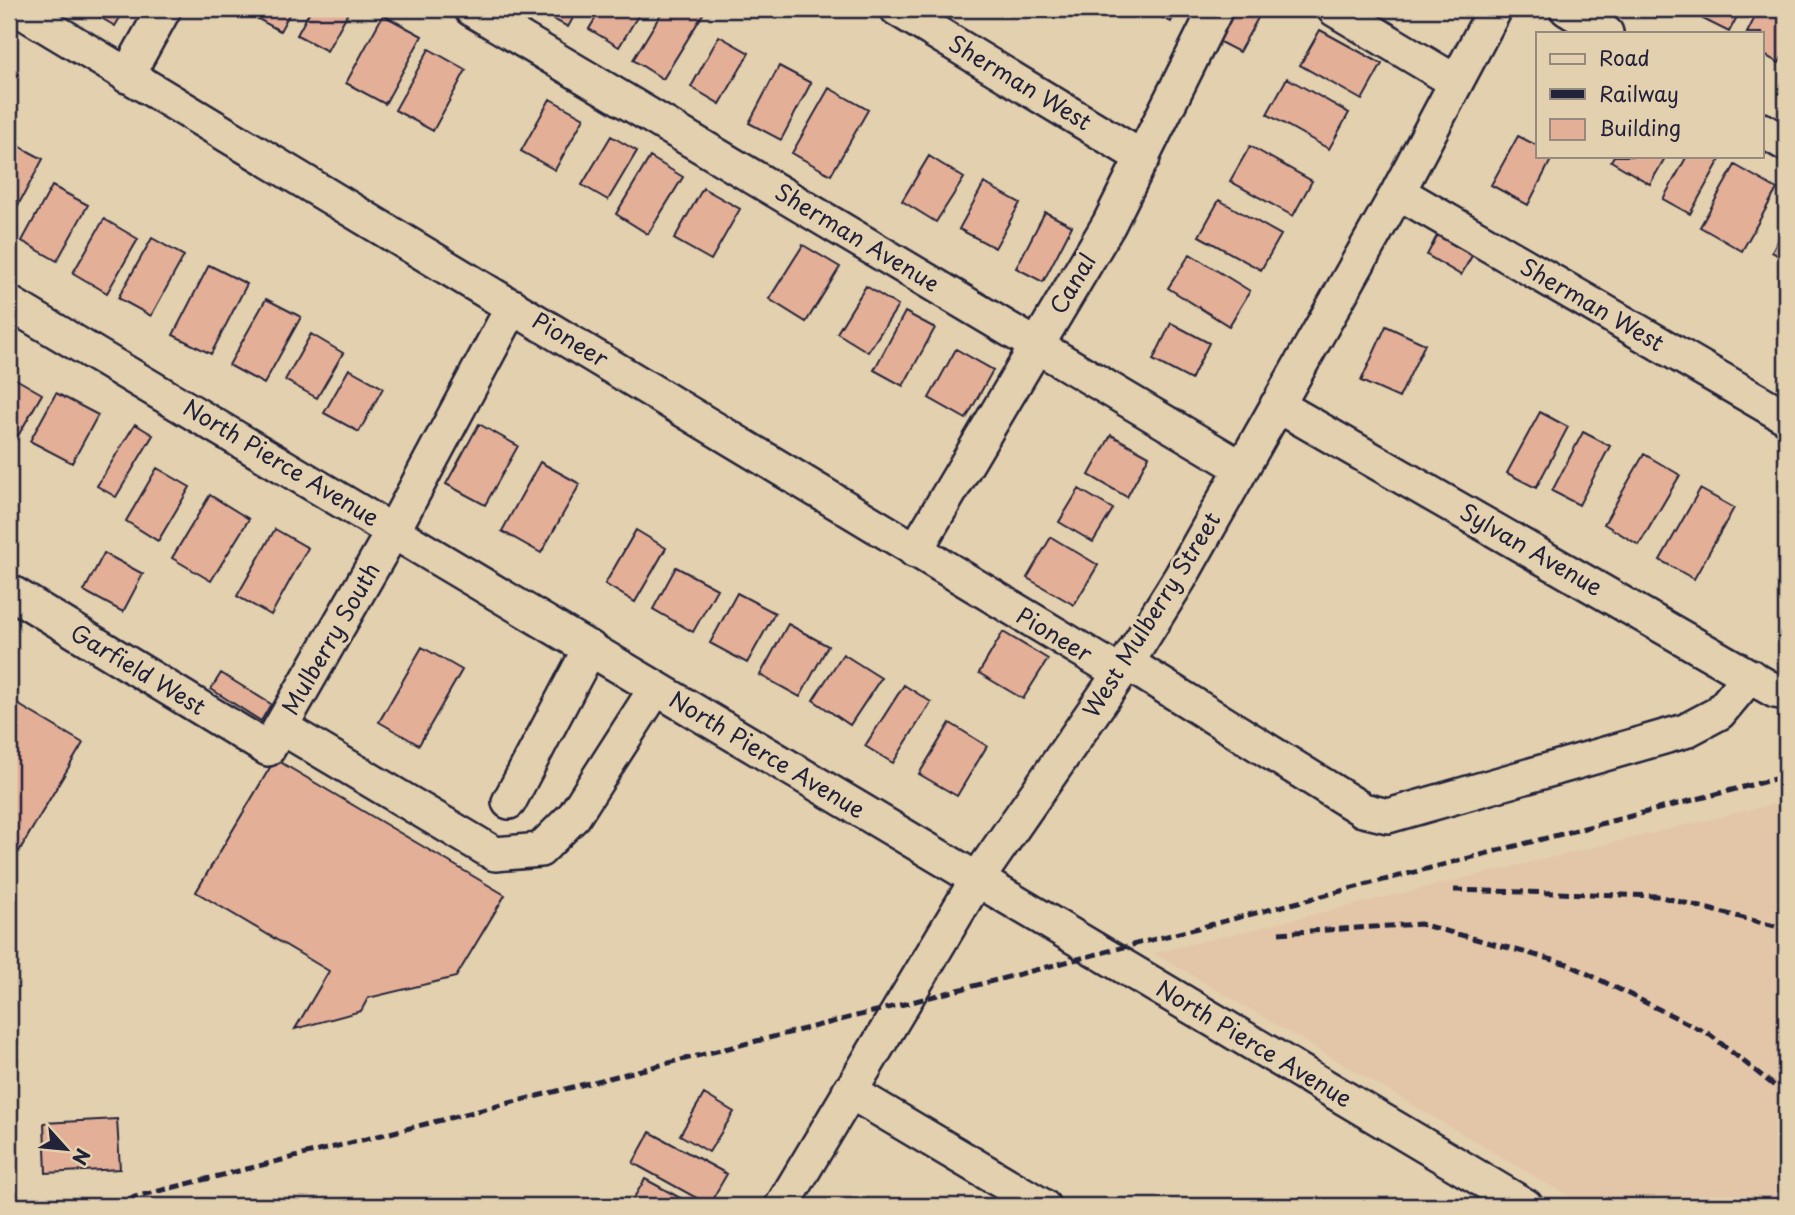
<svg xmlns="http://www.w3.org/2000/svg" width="1795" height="1215" font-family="'Playpen Sans',sans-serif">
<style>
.built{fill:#e3c6a7}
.building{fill:#e4af97;stroke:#22223b;stroke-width:2}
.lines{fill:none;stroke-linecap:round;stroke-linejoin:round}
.minor-casing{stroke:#22223b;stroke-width:38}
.minor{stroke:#e3d0ae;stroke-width:33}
.rail{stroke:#22223b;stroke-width:5;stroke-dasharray:10 5;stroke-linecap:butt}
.labels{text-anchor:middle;stroke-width:6;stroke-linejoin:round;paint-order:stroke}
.street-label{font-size:23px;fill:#22223b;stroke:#e3d0ae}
</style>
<rect width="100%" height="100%" fill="#e3d0ae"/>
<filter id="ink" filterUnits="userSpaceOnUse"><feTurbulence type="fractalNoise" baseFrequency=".0143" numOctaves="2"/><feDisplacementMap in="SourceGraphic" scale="14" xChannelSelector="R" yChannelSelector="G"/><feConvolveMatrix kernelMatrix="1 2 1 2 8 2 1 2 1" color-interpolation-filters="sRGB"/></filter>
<g filter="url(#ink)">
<!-- built -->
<path class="built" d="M1786,801V1206H1585L1154,953Z"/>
<!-- building -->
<path class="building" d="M86,9H125L115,26Z
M251,9H292L280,31L249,14Z
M311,9H350L327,51L297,35Z
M534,9H578L568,27Z
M601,9H642L619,47L589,29Z
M664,9H694L703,14L663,79L633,60Z
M1145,9H1177L1171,22Z
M1232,9H1263L1239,52L1216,40Z
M1696,9H1741L1729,32L1693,14Z
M1759,9H1786V49L1779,63L1762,54V33H1747Z
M383,15L422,36L385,104L346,83Z
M1320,30L1382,64L1362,100L1300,65Z
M719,36L749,53L720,104L691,87Z
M429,49L466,70L433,131L395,110Z
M779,66L811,83L781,140L749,123Z
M1287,78L1349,113L1329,149L1267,114Z
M829,88L868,110L831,175L792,153Z
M550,99L584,118L555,170L521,151Z
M611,136L637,151L608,200L582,185Z
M1518,136L1538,146V156H1553L1528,205L1491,185Z
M9,141L43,159L9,222Z
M1250,146L1312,181L1293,216L1230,181Z
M929,156L964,178L936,222L902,201Z
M1614,156H1666L1650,184L1611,161Z
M1687,156H1722L1690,214L1663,199Z
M650,157L683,177L648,234L616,214Z
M1735,165L1777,189L1742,251L1700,227Z
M984,183L1020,203L995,248L959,229Z
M52,186L88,205L57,261L22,241Z
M703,188L740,209L711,260L674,239Z
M1219,200L1281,235L1261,270L1199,236Z
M1045,212L1072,226L1043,282L1016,268Z
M104,219L138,239L107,293L73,273Z
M1786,226V260L1772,252Z
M1439,232L1474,252L1461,275L1427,255Z
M152,238L184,256L151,316L118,298Z
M803,245L840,267L806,322L769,299Z
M1190,254L1250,291L1229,326L1168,288Z
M209,265L247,284L211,354L173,335Z
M866,286L898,306L868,352L837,333Z
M266,299L301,317L264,384L229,365Z
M905,312L935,328L903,386L874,370Z
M1171,323L1209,343L1191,380L1153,360Z
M1386,326L1425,344L1399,398L1361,381Z
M311,334L343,353L317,398L285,380Z
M956,349L993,370L966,419L929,398Z
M349,369L383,388L359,432L324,413Z
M9,375L42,394L15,441L9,437Z
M56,393L98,415L72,463L30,441Z
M1540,412L1568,427L1536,488L1507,473Z
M135,424L153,435L116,497L97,486Z
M479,424L518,446L485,505L446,484Z
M1583,432L1610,446L1579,505L1552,491Z
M1111,435L1149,456L1127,497L1089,475Z
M1644,454L1680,475L1639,545L1604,524Z
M540,462L580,484L541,553L502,531Z
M157,468L190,487L158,541L126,521Z
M1079,489L1113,509L1093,542L1059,522Z
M1700,489L1734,508L1694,579L1660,560Z
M210,495L249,519L211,581L172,558Z
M275,529L308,548L271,615L237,596Z
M636,530L666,548L635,602L605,584Z
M1051,537L1098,565L1074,605L1027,578Z
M104,553L143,574L123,612L84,591Z
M676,567L717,589L693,632L653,609Z
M737,593L775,613L747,663L710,643Z
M788,624L828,646L800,697L760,675Z
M1003,632L1048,659L1023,699L979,673Z
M422,647L462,670L419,745L379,722Z
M843,654L881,678L850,725L813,700Z
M221,673L271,704L261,721L211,689Z
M904,685L931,702L893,763L865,746Z
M9,699L83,743L9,868Z
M950,723L987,746L957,796L919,774Z
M275,759L505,895L456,977L368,998L361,1011L295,1029L329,971L196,892Z
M704,1094L734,1112L709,1152L680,1135Z
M117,1119L120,1169L46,1173L44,1123Z
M650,1132L727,1174L709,1205L633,1163Z
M645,1179L695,1206H629Z"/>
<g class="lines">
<defs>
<path id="minor" d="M18,9L1120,673
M471,9L1242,468
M897,9L1143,158
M1334,9L1456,82
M1567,9L1606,33
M127,76L164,9
M1762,130L1786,144
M1398,192L1786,417
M9,303L1526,1206
M1277,405L1775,691L1786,693
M915,551L1109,224L1216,9
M9,591L268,749L393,531L513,306
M1127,663L1363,810L1388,816L1685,731L1719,713L1750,676
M281,727L495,854L540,850L574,816L656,688
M509,802L590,648
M849,1091L1043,1206
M782,1206L976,881L1127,663L1180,578L1398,192L1495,9"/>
</defs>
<!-- minor casing -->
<use href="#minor" class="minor-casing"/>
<!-- minor -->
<use href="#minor" class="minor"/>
<!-- rail -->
<path class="rail" d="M1454,890L1658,896L1786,929
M1279,933L1420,924L1568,964L1709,1034L1786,1095
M99,1206L900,1005L1786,776"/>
</g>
</g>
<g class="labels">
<!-- street labels -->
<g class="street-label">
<text transform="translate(1020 83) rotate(31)" y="8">Sherman West</text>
<text transform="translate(857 238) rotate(31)" y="8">Sherman Avenue</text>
<text transform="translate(1073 284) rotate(-59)" y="8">Canal</text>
<text transform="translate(1592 305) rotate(30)" y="8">Sherman West</text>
<text transform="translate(570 340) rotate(31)" y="8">Pioneer</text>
<text transform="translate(281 463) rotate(31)" y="8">North Pierce Avenue</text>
<text transform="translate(1531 550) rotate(30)" y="8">Sylvan Avenue</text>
<text transform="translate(1152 615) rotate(-58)" y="8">West Mulberry Street</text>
<text transform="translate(1054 635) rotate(31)" y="8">Pioneer</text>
<text transform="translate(331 639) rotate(-60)" y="8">Mulberry South</text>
<text transform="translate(138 670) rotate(31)" y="8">Garfield West</text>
<text transform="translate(767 755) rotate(31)" y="8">North Pierce Avenue</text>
<text transform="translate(1254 1044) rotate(31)" y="8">North Pierce Avenue</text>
</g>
</g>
<!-- margin -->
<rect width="1795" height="1215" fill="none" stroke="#e3d0ae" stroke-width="35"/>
<rect x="18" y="18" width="1760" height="1180" fill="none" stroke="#22223b" stroke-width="2.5" filter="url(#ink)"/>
<!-- legend -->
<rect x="1536" y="32" width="228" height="126" fill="#e3d0ae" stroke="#968a80" stroke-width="2"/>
<rect x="1550" y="54" width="35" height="10" fill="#e3d0ae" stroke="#968a80" stroke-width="2"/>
<text x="1599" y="66" font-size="21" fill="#22223b">Road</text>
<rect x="1550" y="89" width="35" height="10" fill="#22223b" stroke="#968a80" stroke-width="2"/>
<text x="1599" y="102" font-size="21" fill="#22223b">Railway</text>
<rect x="1550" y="119" width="35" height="21" fill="#e4af97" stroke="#968a80" stroke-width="2"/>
<text x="1599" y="136" font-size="21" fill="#22223b">Building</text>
<!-- north arrow -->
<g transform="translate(66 1149) rotate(117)" stroke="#e3d0ae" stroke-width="5" paint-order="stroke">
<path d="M0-5L12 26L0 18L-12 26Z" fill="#22223b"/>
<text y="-10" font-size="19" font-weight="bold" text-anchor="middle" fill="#22223b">N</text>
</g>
</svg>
